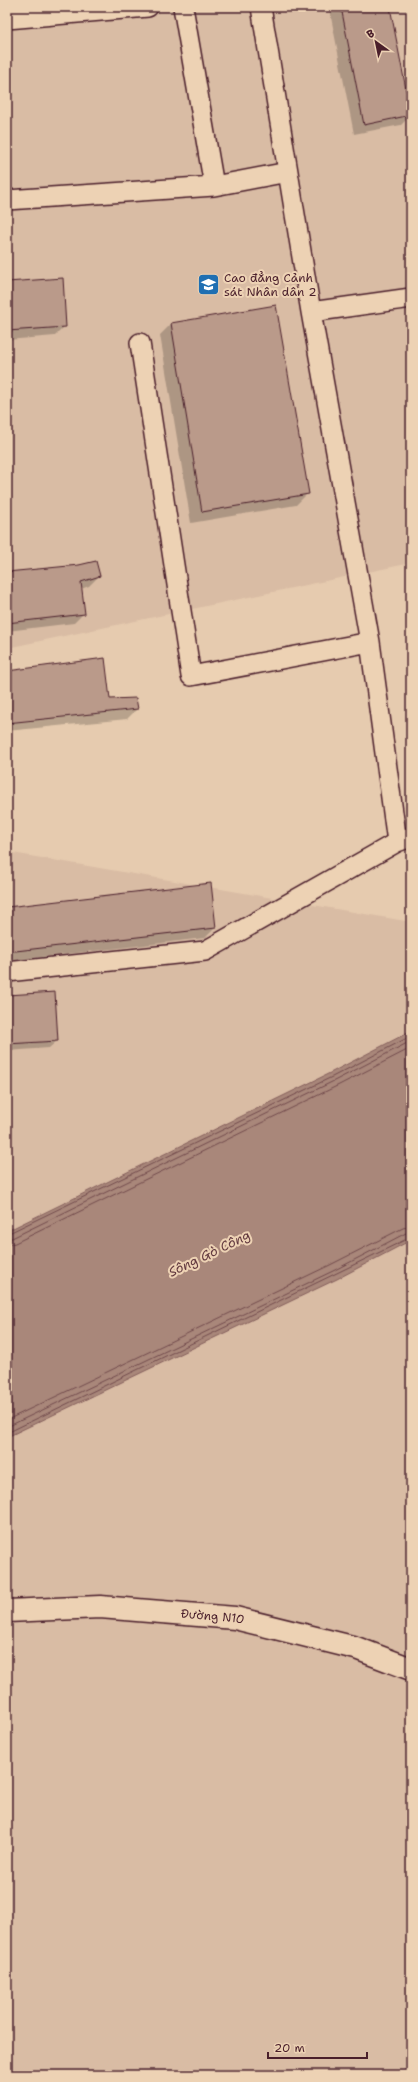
<svg xmlns="http://www.w3.org/2000/svg" width="418" height="2082" font-family="'Shantell Sans',sans-serif">
<style>
.built{fill:#d9bca4}
.water{fill:#a9877a;stroke:#835d5a}
.shadow{fill:#0003}
.lines{fill:none;stroke-linecap:round;stroke-linejoin:round}
.shore{stroke:#70494b;stroke-width:1}
.building{fill:#ba9a8a;stroke:#4a1f2b}
.lane-casing{stroke:#4a1f2b;stroke-width:22}
.street-casing{stroke:#4a1f2b;stroke-width:25}
.lane{stroke:#edd2b4;stroke-width:19}
.street{stroke:#edd2b4;stroke-width:22}
.labels{text-anchor:middle;stroke-width:4;stroke-linejoin:round;paint-order:stroke}
.poi-label{font-size:12px;fill:#4a1f2b;stroke:#edd2b4;text-anchor:start}
.street-label{font-size:12px;fill:#4a1f2b;stroke:#edd2b4}
.water-label{font-size:13px;font-style:italic;fill:#62393f;stroke:#edd2b4}
</style>
<rect width="100%" height="100%" fill="#e6cbaf"/>
<filter id="ink" filterUnits="userSpaceOnUse"><feTurbulence type="fractalNoise" baseFrequency=".025" numOctaves="2"/><feDisplacementMap in="SourceGraphic" scale="8" xChannelSelector="R" yChannelSelector="G"/><feConvolveMatrix kernelMatrix="1 2 1 2 8 2 1 2 1" color-interpolation-filters="sRGB"/></filter>
<g filter="url(#ink)">
<!-- built -->
<path class="built" d="M7,7H411V563L7,648Z
M7,852L411,922V2075H7Z"/>
<!-- water -->
<path class="water" d="M411,1031V1240L337,1279L7,1437V1231L332,1072Z"/>
<!-- shadow -->
<path class="shadow" d="M329,7H389L411,115L401,125L354,134Z
M411,135V171L406,141Z
M7,283L65,326L55,336L7,340Z
M276,306L308,493L296,505L191,523L160,335L171,324Z
M7,574L99,576L89,586L81,589L84,613L74,623L7,631Z
M7,672L109,700L137,709L127,719L7,731Z
M7,908L215,928L205,938L7,961Z
M7,996L57,1041L49,1048L7,1051Z"/>
<g class="lines">
<!-- shore -->
<path class="shore" d="M7,1234L334,1076L411,1036
M7,1239L12,1238L336,1080L411,1041
M7,1245L15,1243L339,1085L411,1048
M7,1420L330,1265L403,1228L411,1226
M7,1427L333,1271L406,1233L411,1232
M7,1433L411,1237"/>
</g>
<!-- building -->
<path class="building" d="M341,7H390L411,115L364,125Z
M63,278L66,327L7,331V282Z
M276,305L309,494L202,512L171,323Z
M96,561L100,576L81,582L85,614L7,623V572L79,565Z
M105,658L110,699L136,698L138,709L7,723V671Z
M211,883L216,928L7,952V907Z
M55,992L58,1041L7,1044V995Z"/>
<g class="lines">
<defs>
<path id="lane" d="M183,7L214,186
M261,7L311,312L370,642L397,842L411,837
M7,19L148,7
M7,200L214,186L288,172
M311,312L411,298
M140,343L191,676L370,642
M7,972L205,951L397,842"/>
<g id="street">
<path id="s1" d="M7,1611L100,1607L235,1618L356,1648L411,1669"/>
</g>
</defs>
<!-- lane casing -->
<use href="#lane" class="lane-casing"/>
<!-- street casing -->
<use href="#street" class="street-casing"/>
<!-- lane -->
<use href="#lane" class="lane"/>
<!-- street -->
<use href="#street" class="street"/>
</g>
</g>
<!-- icons -->
<defs>
<symbol id="university-square" viewBox="-11 -11 22 22"><rect x="-9" y="-9" width="18" height="18" rx="4" fill="#1f6fb2" stroke="#edd2b4"/><path d="M0-5L7-2L0 1L-7-2ZM-4 1L0 2.5L4 1V4Q0 6-4 4Z" fill="#fff"/></symbol>
</defs>
<g fill-rule="evenodd">
<use href="#university-square" x="196" y="272" width="25" height="25"/>
</g>
<g class="labels">
<!-- poi labels -->
<g class="poi-label">
<text x="224" y="282">Cao đẳng Cảnh<tspan x="224" dy="14">sát Nhân dân 2</tspan></text>
</g>
<!-- street labels -->
<g class="street-label">
<text dy="4" stroke="none"><textPath href="#s1" startOffset="206">Đường N10</textPath></text>
</g>
<!-- water labels -->
<g class="water-label">
<text transform="translate(209 1253) rotate(-26)" y="5">Sông Gò Công</text>
</g>
</g>
<!-- margin -->
<rect width="418" height="2082" fill="none" stroke="#edd2b4" stroke-width="24"/>
<rect x="12" y="12" width="394" height="2058" fill="none" stroke="#4a1f2b" stroke-width="1.5" filter="url(#ink)"/>
<!-- north arrow -->
<g transform="translate(376 42) rotate(327)" stroke="#edd2b4" stroke-width="3" paint-order="stroke">
<path d="M0-3L7 15L0 10L-7 15Z" fill="#4a1f2b"/>
<text y="-6" font-size="11" font-weight="bold" text-anchor="middle" fill="#4a1f2b">B</text>
</g>
<!-- scale -->
<path d="M268 2052v6h99v-6" fill="none" stroke="#4a1f2b" stroke-width="2"/>
<text x="274" y="2052" font-size="12" fill="#4a1f2b" stroke="#edd2b4" stroke-width="3" paint-order="stroke">20 m</text>
</svg>
